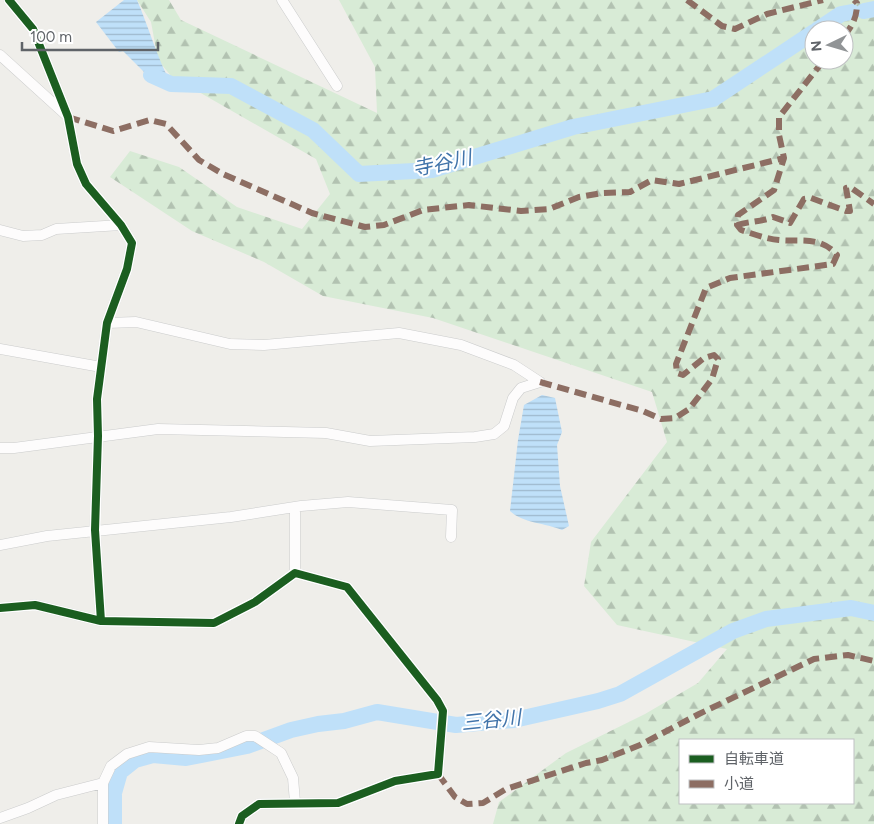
<svg xmlns="http://www.w3.org/2000/svg" width="874" height="824" font-family="Figtree,'Noto Sans JP',sans-serif">
<style>
.forest{fill:url(#forest-firs);fill-rule:evenodd}
.water{fill:url(#water-rules)}
.lines{fill:none;stroke-linecap:round;stroke-linejoin:round}
.river{stroke:#bfe0f9;stroke-width:16}
.street-casing{stroke:#cbcccc;stroke-width:11}
.street{stroke:#fdfcfc;stroke-width:10}
.quiet{stroke:#8d6e63;stroke-width:6;stroke-dasharray:12 6;stroke-linecap:butt}
.cycleway-casing{stroke:#fff;stroke-width:11}
.cycleway{stroke:#1b5e20;stroke-width:8}
.labels{text-anchor:middle;stroke-width:4;stroke-linejoin:round;paint-order:stroke}
.water-label{font-size:20px;font-style:italic;fill:#4174aa;stroke:#fff}
</style>
<defs>
<pattern id="forest-firs" width="22" height="20" patternUnits="userSpaceOnUse" patternTransform="scale(1.25)"><rect width="22" height="20" fill="#d8ebd6"/><path d="M5 1l3.5 6h-7zM16 11l3.5 6h-7z" fill="#b2c2b1"/></pattern>
<pattern id="water-rules" width="6" height="5" patternUnits="userSpaceOnUse" patternTransform="scale(1.25)"><rect width="6" height="5" fill="#bfe0f9"/><path d="M0 2.5h6" fill="none" stroke="#9eb9cd"/></pattern>
</defs>
<rect width="100%" height="100%" fill="#efeeea"/>
<!-- forest -->
<path class="forest" d="M137,0H169L181,20L377,113L375,67L339,0H874V824H493L499,802L566,753L645,714L698,683L727,649L617,625L584,586L591,542L667,442L652,392L433,318L323,296L264,262L192,231L110,177L130,151L179,167L237,207L302,229L330,194L316,159L171,76L158,60L151,22ZM814,30H844V60H814ZM680,740H853V803H680Z"/>
<!-- water -->
<path class="water" d="M124,0H137C149,28 157,57 171,84L155,83L123,51L119,52L96,22Z
M542,395L555,398L562,432L557,445L560,486L569,526L562,530C546,523 522,523 510,511L518,440L524,405Z"/>
<g class="lines">
<!-- river -->
<path class="river" d="M864,11L874,9
M817,30L841,14L852,12
M151,75L171,84L231,86L313,130L359,174L432,170L573,127L713,99L814,32
M114,824V793L120,772L135,760L153,755L186,758L247,746L291,730L318,724L344,721L377,712L456,725L514,720L598,701L620,694L733,631L766,619L851,608L874,613"/>
<defs>
<path id="street" d="M9,0L33,29L68,117L77,164L86,184L121,225L132,243L127,269L107,323L97,399L98,436L95,530L101,621
M282,0L337,86
M0,55L65,114
M0,230L23,236L42,235L56,229L121,225
M107,323L136,322L230,344L264,345L399,333L461,345L514,365L540,382
M0,349L101,367
M0,448H14L158,429L326,433L370,441L475,437L494,434L504,426L513,398L521,388L540,382
M295,507V573
M0,545L47,536L231,517L301,506L348,502L452,510L451,537
M0,608L35,605L101,621L214,623L255,602L295,573L347,587L437,700L443,711L438,774L395,781L338,803L259,804L242,816L239,824
M0,818L28,808L56,795L103,783
M103,824V783L111,766L127,754L149,747L199,750L218,748L246,736H255L281,753L293,778L295,802"/>
</defs>
<!-- street casing -->
<use href="#street" class="street-casing"/>
<!-- street -->
<use href="#street" class="street"/>
<!-- quiet -->
<path class="quiet" d="M687,0L722,26L735,29L767,14L823,0
M844,36C853,25 857,17 857,3L854,0
M68,117L113,131L150,120L166,124L199,160L223,174L312,213L365,227L384,225L423,210L469,205L521,211L549,209L579,197L602,193L630,192L652,180L679,184L784,158
M737,225C750,221 761,222 773,217L790,223L804,199L811,198L846,211H850L846,188L850,187L874,204
M540,382L643,411L661,419L675,418L689,409L700,395L712,379L718,359L714,355L704,358L683,375L677,373L676,364L706,288L730,278L833,264L837,255C821,236 802,242 779,240C767,239 753,234 741,230L737,225L738,215L774,190L784,158L779,135V117L824,60
M438,774L455,797L467,804L483,803L506,789L586,763L602,760L640,745L699,714L814,659L848,655L874,661"/>
<defs>
<path id="cycleway" d="M9,0L33,29L68,117L77,164L86,184L121,225L132,243L127,269L107,323L97,399L98,436L95,530L101,621
M0,608L35,605L101,621L214,623L255,602L295,573L347,587L437,700L443,711L438,774L395,781L338,803L259,804L242,816L239,824"/>
</defs>
<!-- cycleway casing -->
<use href="#cycleway" class="cycleway-casing"/>
<!-- cycleway -->
<use href="#cycleway" class="cycleway"/>
</g>
<g class="labels">
<!-- water labels -->
<g class="water-label">
<text transform="translate(442 163) rotate(-12)" y="7">寺谷川</text>
<text transform="translate(491 720) rotate(-6)" y="7">三谷川</text>
</g>
</g>
<!-- legend -->
<rect x="679" y="739" width="175" height="65" fill="#ffffff" stroke="#bfc1c3"/>
<rect x="689" y="755" width="25" height="8" fill="#1b5e20" stroke="#bfc1c3"/>
<text x="724" y="764" font-size="15" fill="#5f6368">自転車道</text>
<rect x="689" y="780" width="25" height="8" fill="#8d6e63" stroke="#bfc1c3"/>
<text x="724" y="789" font-size="15" fill="#5f6368">小道</text>
<!-- north arrow -->
<g transform="translate(829 45) rotate(265)"><circle r="24" fill="#ffffff" stroke="#bfc1c3"/>
<path d="M0-4L9 19L0 12L-9 19Z" fill="#919496"/>
<text y="-8" font-size="14" font-weight="bold" text-anchor="middle" fill="#5f6368">N</text>
</g>
<!-- scale -->
<path d="M22 42v8h136v-8" fill="none" stroke="#5f6368" stroke-width="2.5"/>
<text x="30" y="42" font-size="15" fill="#5f6368" stroke="#ffffff" stroke-width="4" paint-order="stroke">100 m</text>
</svg>
